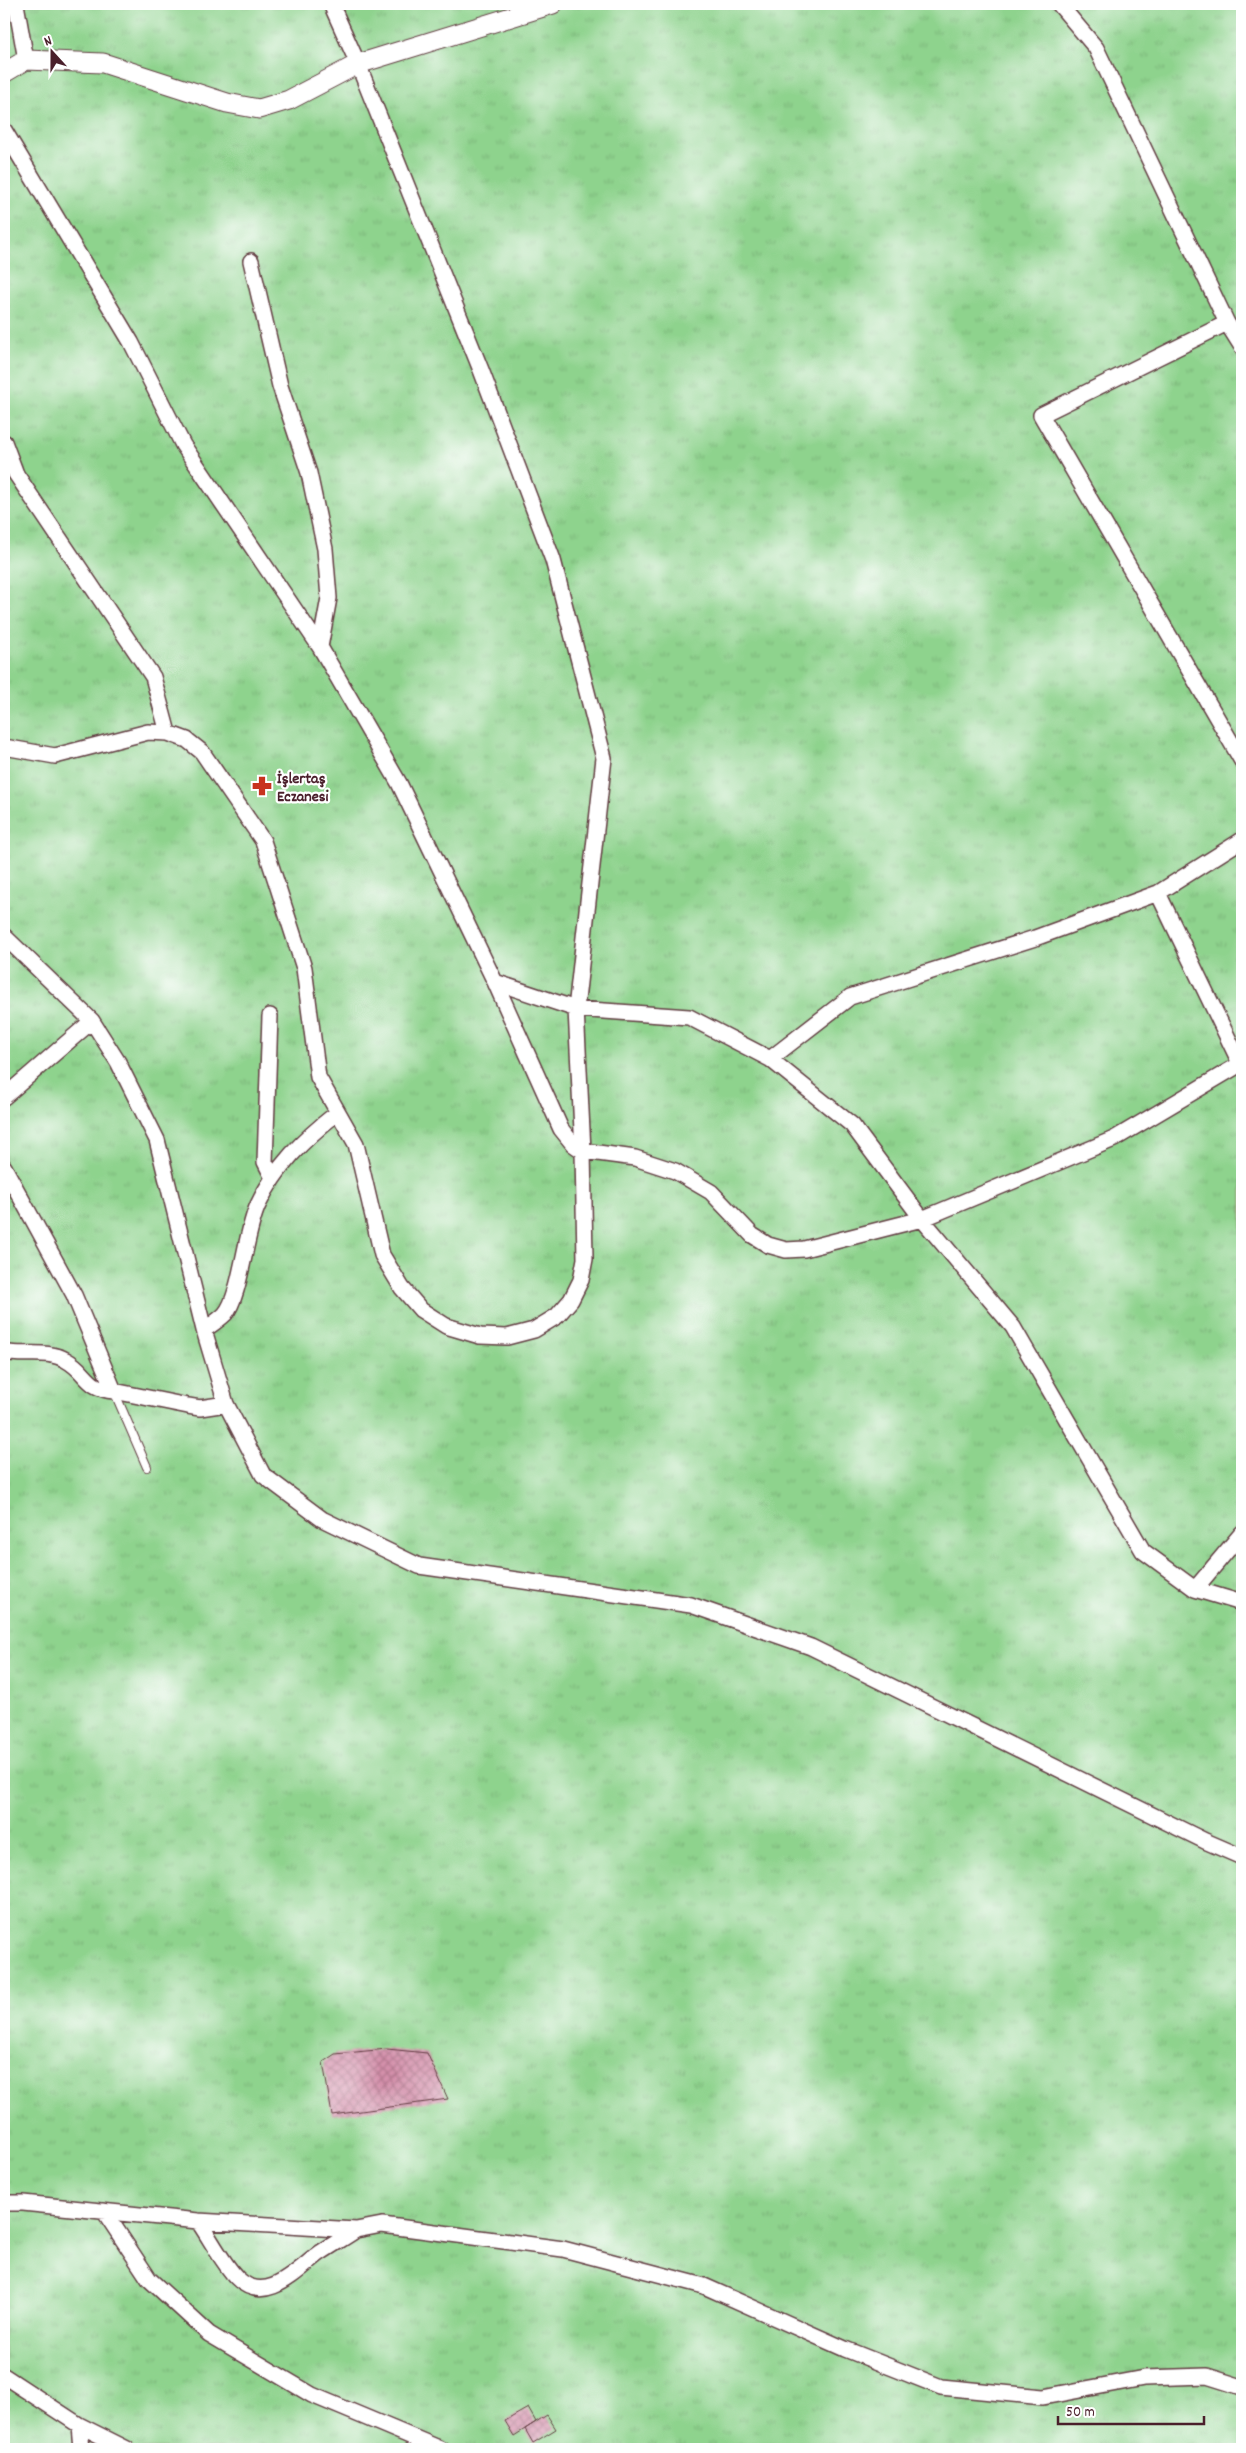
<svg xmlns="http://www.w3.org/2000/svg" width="1246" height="2453" font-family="Dekko,sans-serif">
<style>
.grass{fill:url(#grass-tufts);stroke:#6c795c}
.building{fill:url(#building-cross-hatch)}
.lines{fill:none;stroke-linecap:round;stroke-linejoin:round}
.service-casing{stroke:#623d42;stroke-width:10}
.minor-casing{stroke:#623d42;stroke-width:18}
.tertiary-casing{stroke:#623d42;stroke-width:21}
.service{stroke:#fff;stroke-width:8}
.minor{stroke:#fff;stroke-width:15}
.tertiary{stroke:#fff;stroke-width:19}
.labels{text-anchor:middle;stroke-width:4.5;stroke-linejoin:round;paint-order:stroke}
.poi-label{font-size:16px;font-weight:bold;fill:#4a1f2b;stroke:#fff;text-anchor:start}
</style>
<defs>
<pattern id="grass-tufts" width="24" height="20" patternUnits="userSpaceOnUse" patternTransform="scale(1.25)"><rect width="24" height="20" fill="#8ed38d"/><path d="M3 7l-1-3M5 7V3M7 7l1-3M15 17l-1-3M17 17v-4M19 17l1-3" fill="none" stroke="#7cb57a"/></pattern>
<pattern id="building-cross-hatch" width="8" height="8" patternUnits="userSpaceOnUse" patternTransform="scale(1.25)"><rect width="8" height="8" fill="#d490ab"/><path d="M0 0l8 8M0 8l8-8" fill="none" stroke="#ae758b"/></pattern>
</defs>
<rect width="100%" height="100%" fill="#fff"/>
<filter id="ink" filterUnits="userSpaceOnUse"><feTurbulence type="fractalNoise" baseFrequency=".02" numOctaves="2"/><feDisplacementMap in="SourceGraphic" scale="10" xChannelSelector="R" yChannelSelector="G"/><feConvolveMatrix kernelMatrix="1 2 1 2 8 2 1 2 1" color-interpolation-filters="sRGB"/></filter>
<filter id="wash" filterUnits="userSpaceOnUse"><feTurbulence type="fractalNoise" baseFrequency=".0096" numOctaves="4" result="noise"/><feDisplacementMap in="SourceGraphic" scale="20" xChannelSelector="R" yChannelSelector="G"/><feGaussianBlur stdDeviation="1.12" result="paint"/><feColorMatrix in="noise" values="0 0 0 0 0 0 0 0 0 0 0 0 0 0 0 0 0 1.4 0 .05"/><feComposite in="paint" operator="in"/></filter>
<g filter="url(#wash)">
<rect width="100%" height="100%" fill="#ece6c7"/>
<!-- grass -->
<path class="grass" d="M4,4H1242V2449H4Z"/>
<g id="blocks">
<!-- building -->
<path class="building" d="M387,2049L427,2053L448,2099L332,2115L323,2062L335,2054Z
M528,2408L536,2422L514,2436L505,2421Z
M547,2415L556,2429L533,2443L525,2429Z"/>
</g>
</g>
<g filter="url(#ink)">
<use href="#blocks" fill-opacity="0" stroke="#623d42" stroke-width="1"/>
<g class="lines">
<defs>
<path id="service" d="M114,1391L147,1467"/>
<path id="minor" d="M16,4L26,60
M1059,4L1096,48L1227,323L1242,347
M4,130L131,342L183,445L320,647L399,783L495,982L576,1009L689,1017L770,1059L852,1125L922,1219L1013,1327L1143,1551L1195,1589L1242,1603
M251,261L280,386L309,473L325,549L329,598L320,647
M1227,323L1041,415L1242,761
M4,442L16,474L153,677L168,733
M4,747L55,756L148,732L168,733L187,740L202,752L263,841L304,968L318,1077L356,1144L382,1255L402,1288L421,1310L446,1326L480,1336L507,1337L534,1330L557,1316L571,1300L581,1280L585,1259L583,1151L576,1009L604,758L553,560L481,370L358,64L331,4
M1158,893L1240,1063
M4,936L92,1021L118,1062L157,1140L204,1330L226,1404L263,1475L322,1519L419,1566L691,1605L811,1647L1205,1841L1242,1857
M495,982L561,1129L573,1144L583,1151L635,1158L675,1171L711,1192L752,1235L768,1245L786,1250L804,1249L922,1219L1114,1139L1242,1063
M270,1016L265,1162L273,1178
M770,1059L850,997L1035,938L1158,893L1242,840
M4,1097L92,1021
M4,1167L74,1295L114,1391L188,1406L200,1408L226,1404
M204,1330C211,1325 219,1320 225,1314C241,1296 245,1232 258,1205C276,1166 304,1139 337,1113
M4,1352C24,1357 47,1349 66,1360C87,1371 86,1389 114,1391
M1195,1589L1242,1533
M4,2203H23L198,2221L356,2230L382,2225L563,2249L704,2286L845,2349L941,2387L1043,2397L1144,2378L1207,2376L1242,2387
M104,2211L149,2279L209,2334L312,2395L441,2449
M198,2221C210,2238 223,2264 237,2278C266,2307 298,2269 320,2253C332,2245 344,2238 356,2230
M4,2376L79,2425L127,2449
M79,2425L81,2449"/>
<path id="tertiary" d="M4,73L26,60L103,63L227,103L259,109L289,100L358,64L553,4"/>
</defs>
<!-- service casing -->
<use href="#service" class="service-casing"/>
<!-- minor casing -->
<use href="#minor" class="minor-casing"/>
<!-- tertiary casing -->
<use href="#tertiary" class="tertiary-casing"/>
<!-- service -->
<use href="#service" class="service"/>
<!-- minor -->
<use href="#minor" class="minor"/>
<!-- tertiary -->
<use href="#tertiary" class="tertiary"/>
</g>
</g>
<!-- icons -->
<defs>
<symbol id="pharmacy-bare" viewBox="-9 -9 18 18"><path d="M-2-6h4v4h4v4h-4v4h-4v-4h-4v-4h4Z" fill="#c8321e" stroke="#fff" stroke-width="2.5" paint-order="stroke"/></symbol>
</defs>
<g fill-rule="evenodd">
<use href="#pharmacy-bare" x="248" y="772" width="28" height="28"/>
</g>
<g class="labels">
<!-- poi labels -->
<g class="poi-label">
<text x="277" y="783">İşlertaş<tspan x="277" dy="18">Eczanesi</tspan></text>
</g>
</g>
<!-- margin -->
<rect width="1246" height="2453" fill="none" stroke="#fff" stroke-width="20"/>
<!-- north arrow -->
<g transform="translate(52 52) rotate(339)" stroke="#ffffff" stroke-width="4" paint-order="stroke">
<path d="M0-4L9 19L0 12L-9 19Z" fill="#4a1f2b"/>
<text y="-8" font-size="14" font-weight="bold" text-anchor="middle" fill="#4a1f2b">N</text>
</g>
<!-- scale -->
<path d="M1058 2416v8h146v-8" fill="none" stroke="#4a1f2b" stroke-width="2.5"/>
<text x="1066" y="2416" font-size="15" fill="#4a1f2b" stroke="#ffffff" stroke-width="4" paint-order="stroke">50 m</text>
</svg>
